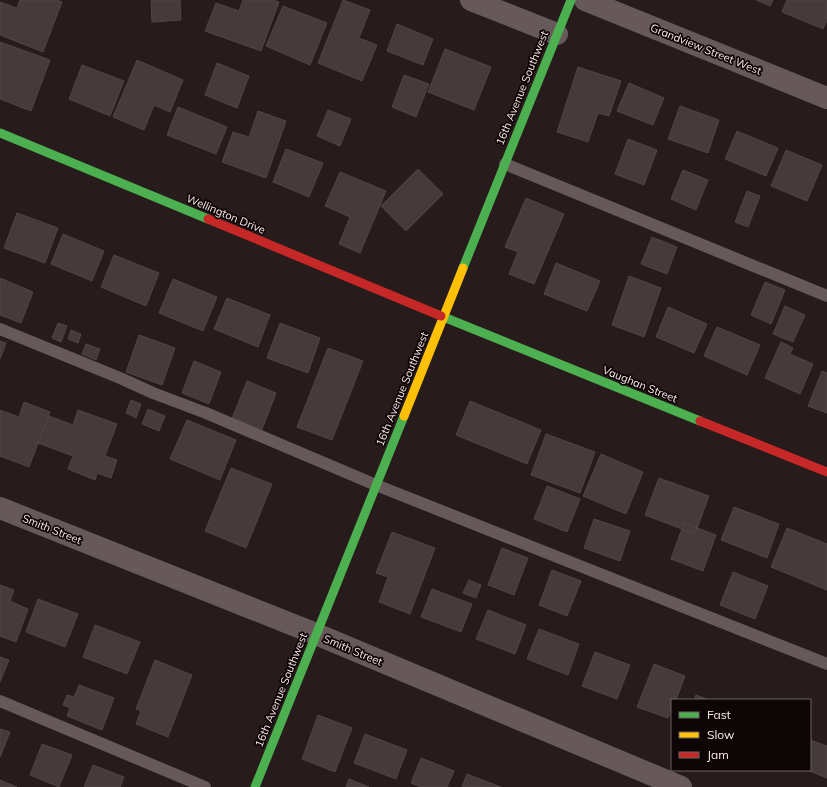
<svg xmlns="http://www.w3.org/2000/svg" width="827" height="787" font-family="Mulish,sans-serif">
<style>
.building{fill:#463b3c;stroke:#504546}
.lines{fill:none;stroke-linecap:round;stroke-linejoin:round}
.lane{stroke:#67595a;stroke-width:12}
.street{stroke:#67595a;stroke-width:22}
.fast{stroke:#4caf50;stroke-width:9}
.slow{stroke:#ffc107;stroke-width:9}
.jam{stroke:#c62828;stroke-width:9}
.labels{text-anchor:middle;stroke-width:3.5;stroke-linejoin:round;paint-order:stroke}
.street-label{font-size:11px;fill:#fbebec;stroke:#0e0506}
</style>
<rect width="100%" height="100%" fill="#271b1c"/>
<!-- building -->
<path class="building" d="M20,0H56L62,2L43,52L0,35V2L17,8Z
M151,0H180L181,20L152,22Z
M243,0H272L279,2L261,51L205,31L216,3L239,11Z
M343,0L370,10L359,38L377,45L362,81L318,63Z
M756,0H773L770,6Z
M787,0H827V20L823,29L782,12Z
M283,6L327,23L310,65L266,46Z
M397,24L433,39L423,65L387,51Z
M0,42L50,60L31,111L0,99Z
M445,49L491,67L474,110L428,92Z
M137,60L183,80L170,112L154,105L144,130L113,117Z
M217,63L249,76L237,108L205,95Z
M82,65L124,81L110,116L69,99Z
M578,67L621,81L609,116L598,113L588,142L557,132Z
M404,75L429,84L416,117L392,107Z
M629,83L664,98L653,125L617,111Z
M680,106L719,120L708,153L668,139Z
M178,107L227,127L216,154L167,135Z
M328,110L351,119L340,146L317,136Z
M258,111L286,121L266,178L222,162L233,132L249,137Z
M737,131L778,148L766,176L725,159Z
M628,139L657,150L644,185L615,174Z
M286,149L323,163L309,197L273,182Z
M786,150L822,165L807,201L771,186Z
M418,169L443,194L406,231L381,206Z
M683,170L708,180L696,210L671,199Z
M340,172L386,191L360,253L339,244L350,217L325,206Z
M747,191L760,196L748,227L735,222Z
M526,198L564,214L534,284L509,274L518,252L505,247Z
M17,213L58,228L45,263L4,248Z
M63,234L104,251L92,281L51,264Z
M652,237L677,247L667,274L641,264Z
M114,255L159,273L146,306L101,287Z
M556,263L600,281L587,311L544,294Z
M629,276L661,288L644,337L612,325Z
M0,278L33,292L21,323L0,315Z
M173,279L217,297L203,331L159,313Z
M765,282L785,290L771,324L751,315Z
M227,298L270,315L258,347L214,329Z
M785,306L805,315L793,342L773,334Z
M668,307L707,324L694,353L656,337Z
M58,323L67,326L61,342L52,338Z
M280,323L320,338L308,373L267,358Z
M717,327L760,345L747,375L704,356Z
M71,330L81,334L78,343L68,339Z
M139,335L175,348L162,385L126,372Z
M0,341L6,343L0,359Z
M781,342L793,348L790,354L813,364L800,394L765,378Z
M86,344L100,349L96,360L82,354Z
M328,348L363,361L332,440L297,427Z
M194,361L221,372L209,404L182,393Z
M822,371L827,373V413L808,406Z
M247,381L276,393L261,432L231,421Z
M131,400L141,404L136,418L126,413Z
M470,401L541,430L527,464L456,435Z
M24,402L50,412L29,467L0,456V410L19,417Z
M148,409L165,416L159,431L142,424Z
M78,410L117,424L105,456L117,460L111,478L97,473L95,480L68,469L73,456L38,443L49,416L73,425Z
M187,420L236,440L220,480L170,459Z
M546,434L595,452L580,493L531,475Z
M601,454L643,472L626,514L583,496Z
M231,468L272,484L246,548L205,531Z
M659,478L709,496L695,534L645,515Z
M547,486L580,499L567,532L534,519Z
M734,507L779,524L767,558L721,540Z
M594,519L630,531L620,561L584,548Z
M684,523L716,535L703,571L671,559Z
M787,528L827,544V590L771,567Z
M392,532L435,548L410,614L379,602L388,577L376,573Z
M502,548L528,558L514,595L488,585Z
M552,570L581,581L567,616L539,605Z
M733,572L768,586L755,619L720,605Z
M469,580L481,585L476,598L463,593Z
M0,585L14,590L10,601L28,609L16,642L0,636Z
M432,589L472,604L461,632L421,617Z
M38,599L78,614L65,647L26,632Z
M488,610L526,625L515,654L476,639Z
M95,625L140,642L127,674L83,657Z
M539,629L579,644L568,675L527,659Z
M595,652L630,665L617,699L582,686Z
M0,657L9,660L0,682Z
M155,660L192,675L168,737L136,724L141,711L136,709Z
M654,664L685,676L676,700H672V709L668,718L637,707Z
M79,685L114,698L102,730L67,716L70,708L63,705L67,695L74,697Z
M696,695L709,700H694Z
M318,715L352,728L335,772L302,759Z
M0,729L10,732L0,757Z
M365,734L407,750L396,779L354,763Z
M810,740L827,746V778L807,770H810Z
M42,744L72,755L59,787L30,775Z
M421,758L454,771L447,787H421L411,783Z
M93,765L124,777L120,787H84Z
M467,774L501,787H462Z
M349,779L369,787H346Z
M0,780L17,787H0Z"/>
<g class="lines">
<!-- lane -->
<path class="lane" d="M505,164L827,296
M0,329L120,378L153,393L206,413L376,485L827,664
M0,701L205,787"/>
<!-- street -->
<path class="street" d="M471,0L557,34
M585,0L827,98
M0,508L316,634L681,787"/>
<!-- fast -->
<path class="fast" d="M0,133L208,219
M463,268L571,0
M441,316L700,421
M255,787L404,416"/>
<!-- slow -->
<path class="slow" d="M404,416L463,268"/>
<!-- jam -->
<path class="jam" d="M208,219L441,316
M700,421L827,472"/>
</g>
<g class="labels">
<!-- street labels -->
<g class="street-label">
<text transform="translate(706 49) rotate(22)" y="4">Grandview Street West</text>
<text transform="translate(522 88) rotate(-68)" y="4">16th Avenue Southwest</text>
<text transform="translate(226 214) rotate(23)" y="4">Wellington Drive</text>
<text transform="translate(640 384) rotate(22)" y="4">Vaughan Street</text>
<text transform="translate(402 389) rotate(-68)" y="4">16th Avenue Southwest</text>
<text transform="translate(52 529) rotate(22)" y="4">Smith Street</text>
<text transform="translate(353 650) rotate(23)" y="4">Smith Street</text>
<text transform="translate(281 690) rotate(-68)" y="4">16th Avenue Southwest</text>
</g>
</g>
<!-- legend -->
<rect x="671" y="699" width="140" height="72" fill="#0e0506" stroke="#6d6162"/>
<rect x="679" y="712" width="20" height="6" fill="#4caf50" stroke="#6d6162"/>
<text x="707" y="719" font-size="12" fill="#fbebec">Fast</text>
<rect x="679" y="732" width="20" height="6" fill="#ffc107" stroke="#6d6162"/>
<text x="707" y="739" font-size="12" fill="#fbebec">Slow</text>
<rect x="679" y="752" width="20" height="6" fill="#c62828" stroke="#6d6162"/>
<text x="707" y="759" font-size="12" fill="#fbebec">Jam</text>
</svg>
